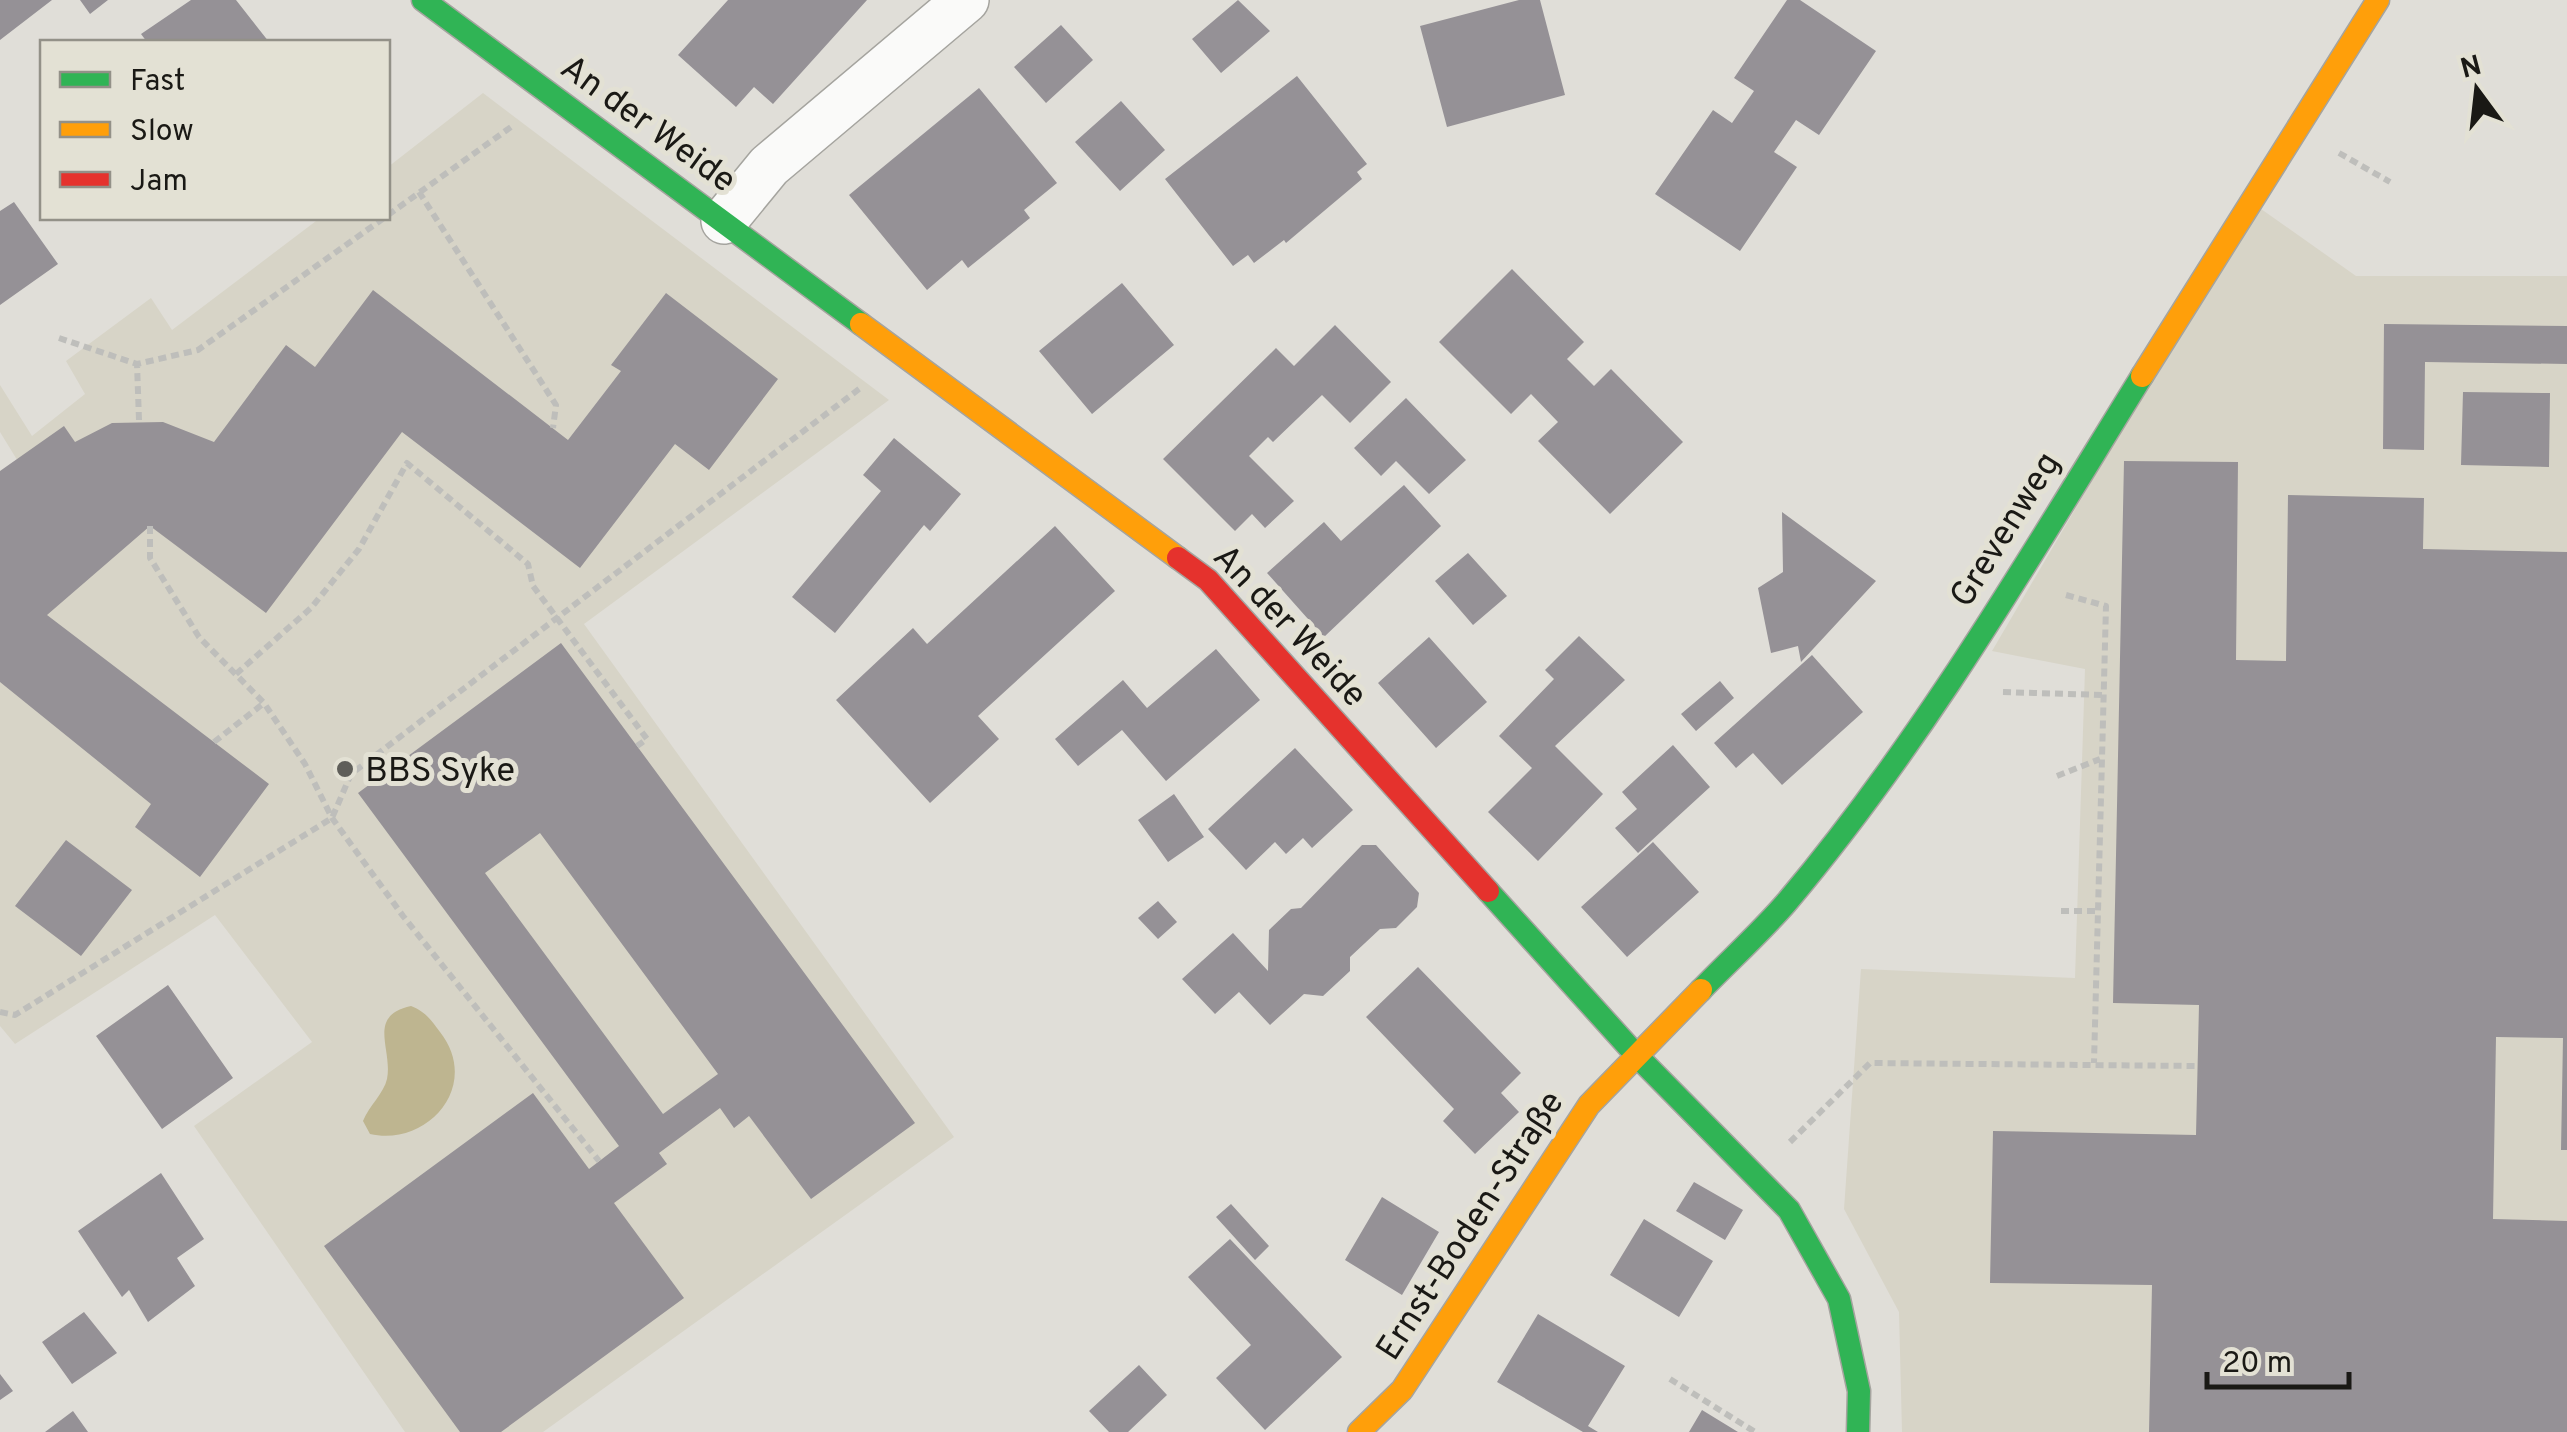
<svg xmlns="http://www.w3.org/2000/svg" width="2567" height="1432" font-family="Overpass,sans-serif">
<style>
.built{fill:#d7d4c7}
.water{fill:#beb590}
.building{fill:#959196;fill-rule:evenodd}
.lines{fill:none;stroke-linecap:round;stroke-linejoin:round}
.street-casing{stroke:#a5a49f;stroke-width:48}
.fast-casing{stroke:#a5a49f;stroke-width:25}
.slow-casing{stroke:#a5a49f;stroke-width:25}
.jam-casing{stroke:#a5a49f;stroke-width:25}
.path{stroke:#bebebb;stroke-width:6;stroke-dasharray:8 5;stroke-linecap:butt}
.street{stroke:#fafaf9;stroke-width:45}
.fast{stroke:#30b455;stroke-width:22}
.slow{stroke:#ff9f0a;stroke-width:22}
.jam{stroke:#e5322d;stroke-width:22}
.poi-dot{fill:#5f5e59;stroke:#e3e1d4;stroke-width:4}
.labels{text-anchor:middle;stroke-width:10;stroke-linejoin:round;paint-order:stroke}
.street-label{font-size:35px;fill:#1a1915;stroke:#e3e1d4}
.poi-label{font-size:35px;fill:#1a1915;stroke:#e3e1d4;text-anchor:start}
</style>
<rect width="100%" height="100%" fill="#e0ded8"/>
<!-- built -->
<path class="built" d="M483,93L889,400L584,624L954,1137L543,1432H405L194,1126L312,1042L215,915L15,1044L0,1026V477L19,463L0,432V385L32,436L85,394L66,361L151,298L172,330L320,218H388V167Z
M2254,204L2356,276H2567V1432H1902L1899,1312L1844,1209L1861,969L2075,978L2085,669L1992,651Z"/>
<!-- water -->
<path class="water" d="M411,1006C426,1012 431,1020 440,1032C482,1086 427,1147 370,1134L363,1121C369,1106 384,1093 387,1079C393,1049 366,1016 411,1006Z"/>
<!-- building -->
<path class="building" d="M0,0H52L0,40Z
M80,0H108L90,14Z
M191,0H236L269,42H147L141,34Z
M728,0H867L773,104L754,87L736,107L678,55Z
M1238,0L1270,31L1221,73L1192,39Z
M1519,0H1540L1565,95L1447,127L1420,26Z
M1787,0H1800L1876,51L1819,135L1796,120L1774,152L1797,167L1740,251L1655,194L1713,110L1732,123L1754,91L1734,78Z
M1061,25L1093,60L1046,103L1014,67Z
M1297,76L1367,164L1357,172L1362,179L1286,243L1284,240L1254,263L1248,255L1233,266L1165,179Z
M979,88L1057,183L1024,210L1030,218L968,268L962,260L927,290L849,195Z
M1121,101L1165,150L1120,191L1075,142Z
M14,202L58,264L0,305V211Z
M1512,269L1584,342L1567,359L1594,386L1611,369L1683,442L1610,514L1538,441L1558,422L1531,394L1511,414L1439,342Z
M1122,283L1174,345L1092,414L1039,351Z
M373,290L568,440L621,371L611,365L666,293L778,379L709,470L675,444L580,568L402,432L266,613L150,526L47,615L269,784L200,877L135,827L151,804L0,682V471L64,426L75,442L112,423L163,422L214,442L286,345L315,367Z
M2384,324L2567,326V364L2425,362L2424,450L2383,449Z
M1335,325L1391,382L1350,423L1322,395L1273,442L1268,437L1249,456L1294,501L1265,528L1252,514L1235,531L1163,459L1276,348L1294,366Z
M2463,392L2550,393L2549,467L2461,465Z
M1406,398L1466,460L1429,494L1396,461L1381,476L1354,448Z
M894,438L961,494L930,531L924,525L835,633L792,597L881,491L863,475Z
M2124,461L2238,462L2236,660L2286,661L2288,495L2424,498L2423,549L2567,552V1150H2561L2563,1038L2496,1037L2493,1219L2567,1221V1432H2149L2152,1285L1990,1283L1993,1131L2196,1135L2199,1005L2113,1003Z
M1404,485L1441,526L1324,637L1267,573L1324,522L1341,541Z
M1782,512L1876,581L1801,662L1798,646L1771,653L1758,588L1783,572Z
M1055,526L1115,591L978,716L999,739L930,803L836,700L913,628L927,644Z
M1468,553L1507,596L1473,625L1435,581Z
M1579,636L1625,680L1555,746L1603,794L1538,861L1488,812L1532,768L1499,736L1554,679L1545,670Z
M1429,637L1487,702L1436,748L1378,683Z
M561,643L915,1123L811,1199L749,1116L734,1128L720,1108L659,1153L667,1164L614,1203L684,1298L501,1432H460L324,1246L533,1093L589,1169L619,1146L358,793ZM540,833L718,1074L663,1114L485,873Z
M1216,649L1260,700L1166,781L1122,730L1078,766L1055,739L1123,680L1147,708Z
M1812,655L1863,712L1782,785L1753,753L1736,768L1714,743Z
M1720,681L1734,698L1696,731L1681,714Z
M1673,745L1710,787L1638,853L1615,828L1637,809L1622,792Z
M1295,748L1353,810L1312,848L1303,838L1286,854L1275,842L1246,870L1208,829Z
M1174,794L1204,837L1168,862L1138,820Z
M66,840L132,890L81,956L15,906Z
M1653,842L1699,892L1627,957L1581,907Z
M1362,845H1376L1419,893L1417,907L1396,928L1380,929L1350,957V971L1323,996L1304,994L1270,1025L1239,992L1215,1014L1182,979L1233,933L1268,971L1269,930L1291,909L1301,908Z
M1158,901L1177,922L1158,939L1138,918Z
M1418,967L1521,1073L1501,1093L1519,1112L1475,1154L1443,1121L1454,1109L1366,1017Z
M168,985L233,1078L162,1129L96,1036Z
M161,1173L204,1239L177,1258L195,1286L148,1322L129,1290L122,1297L78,1231Z
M1694,1182L1743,1210L1725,1240L1676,1211Z
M1382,1197L1439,1232L1402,1295L1345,1260Z
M1231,1204L1269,1246L1255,1260L1216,1217Z
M1644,1219L1713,1261L1679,1317L1610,1275Z
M1230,1239L1342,1357L1265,1430L1216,1378L1251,1345L1188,1277Z
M84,1312L117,1353L72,1384L42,1342Z
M1538,1314L1625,1366L1588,1426L1598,1432H1583L1497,1382Z
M1139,1365L1167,1395L1128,1432H1109L1089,1411Z
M0,1374L13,1391L0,1400Z
M1702,1410L1738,1432H1689Z
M73,1411L88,1432H45Z"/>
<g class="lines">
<defs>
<path id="street" d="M724,221L769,166L966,0"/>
<path id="fast" d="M423,0L861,324
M1488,891L1636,1055L1789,1210L1839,1299L1859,1391L1858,1432
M1701,990C1729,961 1760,933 1786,903C1923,741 2031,555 2142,376"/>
<path id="slow" d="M861,324L1178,558
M2142,376L2378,0
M1359,1432L1402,1390L1589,1105L1701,990"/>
<path id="jam" d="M1178,558L1208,580L1488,891"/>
</defs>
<!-- street casing -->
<use href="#street" class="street-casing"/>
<!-- fast casing -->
<use href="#fast" class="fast-casing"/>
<!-- slow casing -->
<use href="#slow" class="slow-casing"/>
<!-- jam casing -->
<use href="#jam" class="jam-casing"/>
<!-- path -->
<path class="path" d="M2339,153L2390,182
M419,192L556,405L553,428
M388,215L511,127
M59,338L137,364
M139,420L137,364L198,350L384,218
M150,526V558L199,637L264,703L305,764L332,818L403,916L599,1161
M2066,595L2106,606L2094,1063
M236,674L311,608L359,549L407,463L528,564L533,586L647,739L637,746
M2003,692L2102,695
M214,742L264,703
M2057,776L2100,759
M2061,911H2097
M0,1012L15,1015L332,818L351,774L863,386
M1790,1142L1870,1063L2197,1066
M1670,1379L1755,1432"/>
<!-- street -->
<use href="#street" class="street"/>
<!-- fast -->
<use href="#fast" class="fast"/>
<!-- slow -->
<use href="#slow" class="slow"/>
<!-- jam -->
<use href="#jam" class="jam"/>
</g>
<!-- markers -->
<circle class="poi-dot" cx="345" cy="769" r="10"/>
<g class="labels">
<!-- street labels -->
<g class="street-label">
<text transform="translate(649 123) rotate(36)" y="12">An der Weide</text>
<text transform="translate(2004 529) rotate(-58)" y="12">Grevenweg</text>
<text transform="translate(1291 625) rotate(47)" y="12">An der Weide</text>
<text transform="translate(1469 1225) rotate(-57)" y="12">Ernst-Boden-Straße</text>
</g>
<!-- poi labels -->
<g class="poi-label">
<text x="365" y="781">BBS Syke</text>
</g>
</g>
<!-- legend -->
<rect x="40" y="40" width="350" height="180" fill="#e3e1d4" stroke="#939188" stroke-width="2.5"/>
<rect x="60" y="72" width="50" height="15" fill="#30b455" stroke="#939188" stroke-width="2.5"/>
<text x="130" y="90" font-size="30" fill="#1a1915">Fast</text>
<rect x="60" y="122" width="50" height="15" fill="#ff9f0a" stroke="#939188" stroke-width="2.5"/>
<text x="130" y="140" font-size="30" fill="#1a1915">Slow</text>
<rect x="60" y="172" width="50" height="15" fill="#e5322d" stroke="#939188" stroke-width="2.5"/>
<text x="130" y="190" font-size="30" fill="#1a1915">Jam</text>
<!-- north arrow -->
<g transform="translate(2477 90) rotate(345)" stroke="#e3e1d4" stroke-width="8" paint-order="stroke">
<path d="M0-8L18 38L0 25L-18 38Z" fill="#1a1915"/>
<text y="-15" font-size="28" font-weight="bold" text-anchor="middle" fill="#1a1915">N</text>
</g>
<!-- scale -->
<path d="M2207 1372v15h142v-15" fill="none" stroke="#1a1915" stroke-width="5"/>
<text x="2222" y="1372" font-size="30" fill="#1a1915" stroke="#e3e1d4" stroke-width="8" paint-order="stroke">20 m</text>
</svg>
